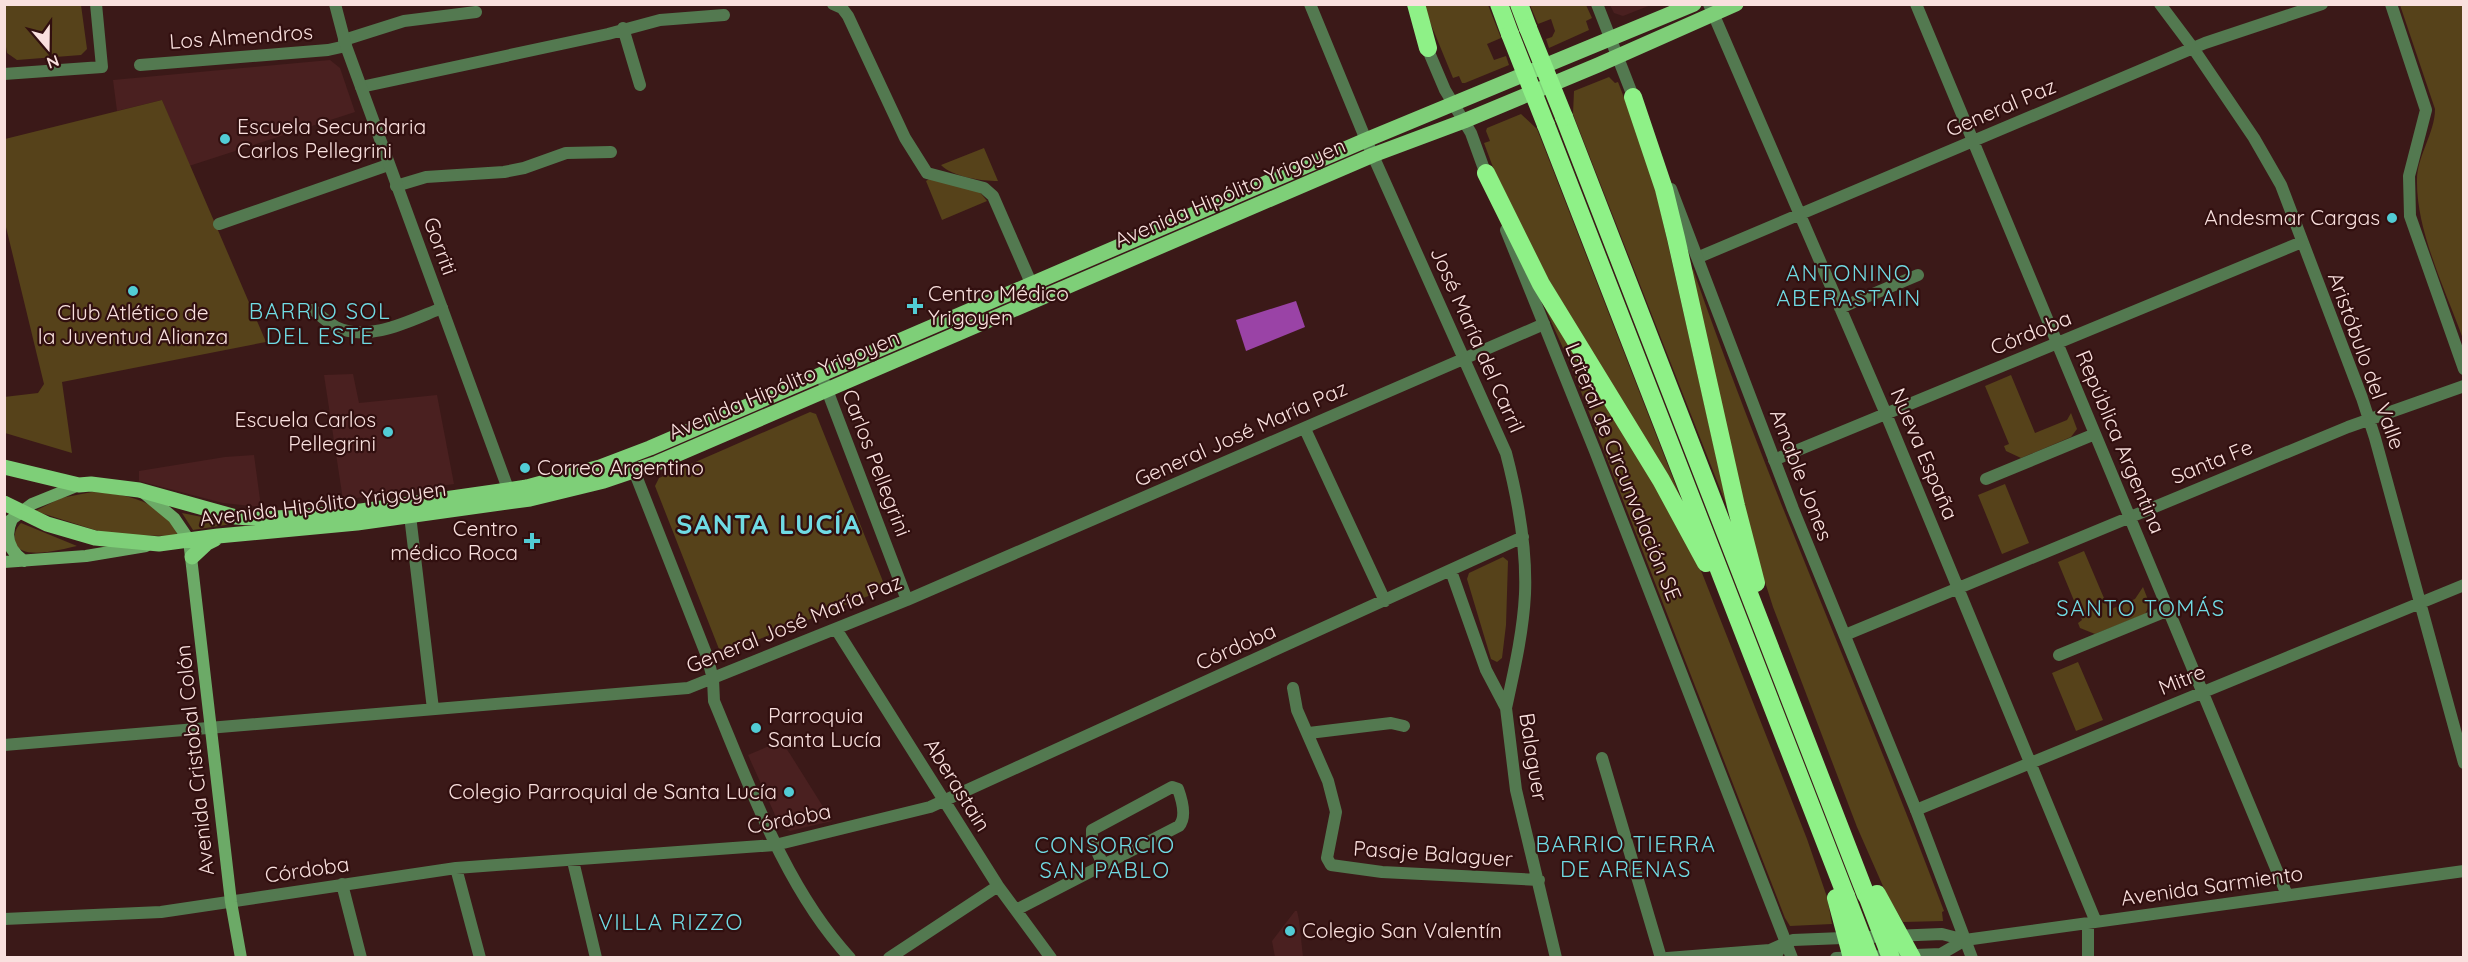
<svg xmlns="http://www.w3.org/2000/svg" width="2468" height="962" font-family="Quicksand,sans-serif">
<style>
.built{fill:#4a2020}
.green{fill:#56421a}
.water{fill:#9a43a6}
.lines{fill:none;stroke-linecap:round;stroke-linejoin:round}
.minor{stroke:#537950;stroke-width:12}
.tertiary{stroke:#537950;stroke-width:12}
.secondary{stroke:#6caa67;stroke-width:12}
.primary{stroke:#7ecf78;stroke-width:15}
.motorway{stroke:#8ef187;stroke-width:18}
.motorway-bridge{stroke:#8ef187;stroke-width:18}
.poi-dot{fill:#52ccd5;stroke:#310f0f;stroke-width:2}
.labels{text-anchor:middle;stroke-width:4.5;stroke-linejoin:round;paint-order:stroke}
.street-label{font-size:21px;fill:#f9e0de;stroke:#310f0f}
.poi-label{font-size:21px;fill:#f9e0de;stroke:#310f0f;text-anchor:start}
.neighbourhood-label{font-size:22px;letter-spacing:1.5px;fill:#70dbe4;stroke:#310f0f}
.district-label{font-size:27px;font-weight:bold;letter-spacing:1.5px;fill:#70dbe4;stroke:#310f0f}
</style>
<rect width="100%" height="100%" fill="#3b1918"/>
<!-- built -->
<path class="built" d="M1610,5H1651L1623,16L1614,13Z
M330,60L340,68L355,112L189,166L162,100L117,111L113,80Z
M353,374L359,403L437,395L454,484L343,500L324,375Z
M254,455L261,507L223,503L139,481V471L225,457Z
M781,741L790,754L832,821L790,831L780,826L748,755Z
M1295,911H1297L1299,920L1303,957H1275L1272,941Z"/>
<!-- green -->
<path class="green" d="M4,5H81L87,49L81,55L17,60L7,53L5,41Z
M1423,5H1488L1501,38L1487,44L1494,60L1506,56L1509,65L1465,83H1462L1459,76L1453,78Z
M1530,5H1586L1592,18L1586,21L1589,30L1549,48L1546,39L1552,37L1555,31L1551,19L1538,24Z
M2400,5H2463V339C2446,291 2416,231 2417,180C2417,156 2435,133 2435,109Z
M1609,77L1615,83L1618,82L1650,165L1728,509L1573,114L1574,91Z
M162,100L266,342L62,382L72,453L5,433L4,397L38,393L44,384L5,223V139Z
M1521,114L1537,129L1690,522L1510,213L1484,143L1490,141L1486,131L1487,128Z
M984,148L998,181C981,181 953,177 941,165Z
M932,177L979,191L987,201L942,220L926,181Z
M1693,269C1768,486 1863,696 1944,911L1942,912L1943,921L1903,922L1886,893L1857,827L1773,607L1750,535L1691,273Z
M1538,292L1654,484L1702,573L1807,839L1827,897L1832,924L1790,926L1785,918L1571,366Z
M2011,375L2035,433L2067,420L2071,413L2077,429L2071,437L2021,458L2006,451L2004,446L2009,444L1985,386Z
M810,412L816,414L884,584L881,591L729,651L719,649L655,486L659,478Z
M2005,484L2029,543L2002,554L1978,495Z
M92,492C124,493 167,502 178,536L111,535L35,511L61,498Z
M182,513L232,523V524L193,530Z
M21,523L77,546C62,549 19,562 15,541C14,533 16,528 21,523Z
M2084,551L2109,610L2135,599L2143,587L2150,605L2145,614L2095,634L2080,628L2078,623L2082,620L2058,562Z
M1503,557L1508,561L1506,625L1502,658L1497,662L1491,659L1467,579L1469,573Z
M2078,662L2103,720L2076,731L2052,673Z"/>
<!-- water -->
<path class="water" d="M1296,301L1305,327L1246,351L1236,320Z"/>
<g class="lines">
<!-- minor -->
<path class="minor" d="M833,4L842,8L848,16L905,138L927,173L984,188L993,196L1038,299
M1310,4L1366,140L1506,453C1518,499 1527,546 1525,594C1523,633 1514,671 1506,708
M1709,4L1886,414L2096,922
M1916,4L2287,895
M2160,4L2193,48L2254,138L2281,185L2362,398L2375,438L2464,763
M2391,4L2426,110L2409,176L2410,216L2464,369
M623,28L640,85
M344,40L404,21L476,12
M140,65L328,50L346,46
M4,74L102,67L96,4
M361,87L608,34L660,20L724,15
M396,186L426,177L504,172L524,168L566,153L611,152
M219,224L388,165
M1699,257L2205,43L2322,4
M1840,308L1918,275
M313,310C321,316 328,323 336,327C369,343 411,320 442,308
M824,382L907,600
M1305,429L1385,601
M1774,460L2302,242
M631,463L707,656L713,679L714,701C750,787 786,889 850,958
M1986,479L2095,434
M409,507L433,709
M1451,571L1486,670L1506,708L1516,790L1556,958
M836,629L998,886L1051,958
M1845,635L2348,427L2464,386
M2059,655L2169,610
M1293,688L1297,710L1328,781L1336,812L1327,858L1331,865L1382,872L1539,880
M1309,733L1391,723L1404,726
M4,745L688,688L907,600L1544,324
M1602,758L1661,958
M1916,810L2464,585
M573,861L596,958
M456,868L480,958
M342,884L361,958
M1016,910L1179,826C1187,817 1182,800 1178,789L1172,787L1092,830V840L1103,865
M4,919L161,912L456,868L775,845L930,807L1523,537
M2088,923V958
M1965,940L2464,871
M889,958L998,886"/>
<!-- tertiary -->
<path class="tertiary" d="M335,4L346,46L511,497
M1597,4L1636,104
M1425,43L1445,90L1471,133L1488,180
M1671,189L1793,509L1916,810L1972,958
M1506,230L1595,451L1792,958
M1770,950L1793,940L1942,934L1965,940
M1667,958L1770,950L1778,952
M1836,958L1941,954L1965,940"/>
<!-- secondary -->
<path class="secondary" d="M145,494L174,518L189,540L231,902L241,958
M12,519C4,536 8,550 24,561
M4,525L32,504L79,485
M4,562L86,556L146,546"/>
<!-- primary -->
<path class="primary" d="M4,467L79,485L91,484L139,490L236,517L263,519L347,513L527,487L600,467L650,448L1366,140L1694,4
M4,503L47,524L95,538L159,544L218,536L357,523L530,499L604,481L657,463L1373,155L1464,121L1598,65L1736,4
M192,557L207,543L215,539"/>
<!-- motorway -->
<path class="motorway" d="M1416,4L1428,48
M1499,4L1510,34
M1519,4L1528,28
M1633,97L1664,189L1676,238L1736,506L1756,583
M1564,117L1866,895
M1546,125L1846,896
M1486,173L1541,284L1661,480L1706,563"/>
<!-- motorway-bridge -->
<path class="motorway-bridge" d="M1528,28L1564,117
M1510,34L1546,125
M1877,894L1912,958
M1846,896L1870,958
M1836,898L1852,958
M1868,898L1891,958"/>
</g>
<!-- markers -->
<g class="poi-dot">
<circle cx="225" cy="139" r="6"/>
<circle cx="2392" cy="218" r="6"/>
<circle cx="133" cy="291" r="6"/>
<path d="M912 297h6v6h6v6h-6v6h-6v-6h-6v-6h6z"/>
<circle cx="388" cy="432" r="6"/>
<circle cx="525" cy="468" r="6"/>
<path d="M529 532h6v6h6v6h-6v6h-6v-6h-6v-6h6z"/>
<circle cx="756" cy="728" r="6"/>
<circle cx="789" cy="792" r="6"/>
<circle cx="1290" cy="931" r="6"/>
</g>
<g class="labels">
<!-- street labels -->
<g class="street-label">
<text transform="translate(241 37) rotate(-4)" y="7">Los Almendros</text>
<text transform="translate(2001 108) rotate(-23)" y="7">General Paz</text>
<text transform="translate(1230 193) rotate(-23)" y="7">Avenida Hipólito Yrigoyen</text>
<text transform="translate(440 246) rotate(70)" y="7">Gorriti</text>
<text transform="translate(2031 333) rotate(-22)" y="7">Córdoba</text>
<text transform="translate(1477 340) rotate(66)" y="7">José María del Carril</text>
<text transform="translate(2366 361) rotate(70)" y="7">Aristóbulo del Valle</text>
<text transform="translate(784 385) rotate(-23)" y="7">Avenida Hipólito Yrigoyen</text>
<text transform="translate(1241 434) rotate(-24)" y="7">General José María Paz</text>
<text transform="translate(2120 442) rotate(67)" y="7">República Argentina</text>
<text transform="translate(1924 454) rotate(67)" y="7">Nueva España</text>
<text transform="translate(2212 462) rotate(-22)" y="7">Santa Fe</text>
<text transform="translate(876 463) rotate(69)" y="7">Carlos Pellegrini</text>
<text transform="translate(1623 472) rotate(68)" y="7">Lateral de Circunvalación SE</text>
<text transform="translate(1801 475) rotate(69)" y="7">Amable Jones</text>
<text transform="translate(323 504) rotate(-7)" y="7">Avenida Hipólito Yrigoyen</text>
<text transform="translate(794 624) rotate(-22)" y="7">General José María Paz</text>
<text transform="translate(1236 647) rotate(-24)" y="7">Córdoba</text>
<text transform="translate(2182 680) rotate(-22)" y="7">Mitre</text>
<text transform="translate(1533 757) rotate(81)" y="7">Balaguer</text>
<text transform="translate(195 760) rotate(-96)" y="7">Avenida Cristobal Colón</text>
<text transform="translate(957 785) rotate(58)" y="7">Aberastain</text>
<text transform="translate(789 819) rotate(-11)" y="7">Córdoba</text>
<text transform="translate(1433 854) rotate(4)" y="7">Pasaje Balaguer</text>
<text transform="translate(307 870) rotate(-8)" y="7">Córdoba</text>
<text transform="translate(2212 886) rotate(-8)" y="7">Avenida Sarmiento</text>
</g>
<!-- poi labels -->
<g class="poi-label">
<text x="237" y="134">Escuela Secundaria<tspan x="237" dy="24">Carlos Pellegrini</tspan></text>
<text x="2380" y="225" text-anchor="end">Andesmar Cargas</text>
<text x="928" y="301">Centro Médico<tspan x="928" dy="24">Yrigoyen</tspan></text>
<text x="133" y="320" text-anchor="middle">Club Atlético de<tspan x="133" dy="24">la Juventud Alianza</tspan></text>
<text x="376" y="427" text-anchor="end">Escuela Carlos<tspan x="376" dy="24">Pellegrini</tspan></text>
<text x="537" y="475">Correo Argentino</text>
<text x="518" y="536" text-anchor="end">Centro<tspan x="518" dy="24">médico Roca</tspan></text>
<text x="768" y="723">Parroquia<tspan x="768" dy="24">Santa Lucía</tspan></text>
<text x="777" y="799" text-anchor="end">Colegio Parroquial de Santa Lucía</text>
<text x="1302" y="938">Colegio San Valentín</text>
</g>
<!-- neighbourhood labels -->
<g class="neighbourhood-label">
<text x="1849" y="281">ANTONINO<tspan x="1849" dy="25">ABERASTAIN</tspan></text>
<text x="320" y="319">BARRIO SOL<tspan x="320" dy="25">DEL ESTE</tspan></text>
<text x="2141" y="616">SANTO TOMÁS</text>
<text x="1626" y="852">BARRIO TIERRA<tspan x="1626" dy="25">DE ARENAS</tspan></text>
<text x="1105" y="853">CONSORCIO<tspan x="1105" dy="25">SAN PABLO</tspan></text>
<text x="671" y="930">VILLA RIZZO</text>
</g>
<!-- district labels -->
<g class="district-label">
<text x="769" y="534">SANTA LUCÍA</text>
</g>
</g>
<!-- border -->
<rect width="2468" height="962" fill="none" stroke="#f9e0de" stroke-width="12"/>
<!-- north arrow -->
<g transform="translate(48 48) rotate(160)" stroke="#310f0f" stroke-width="4.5" paint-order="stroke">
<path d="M0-4.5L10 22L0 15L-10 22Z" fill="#f9e0de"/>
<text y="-9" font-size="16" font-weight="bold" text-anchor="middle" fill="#f9e0de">N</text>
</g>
</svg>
